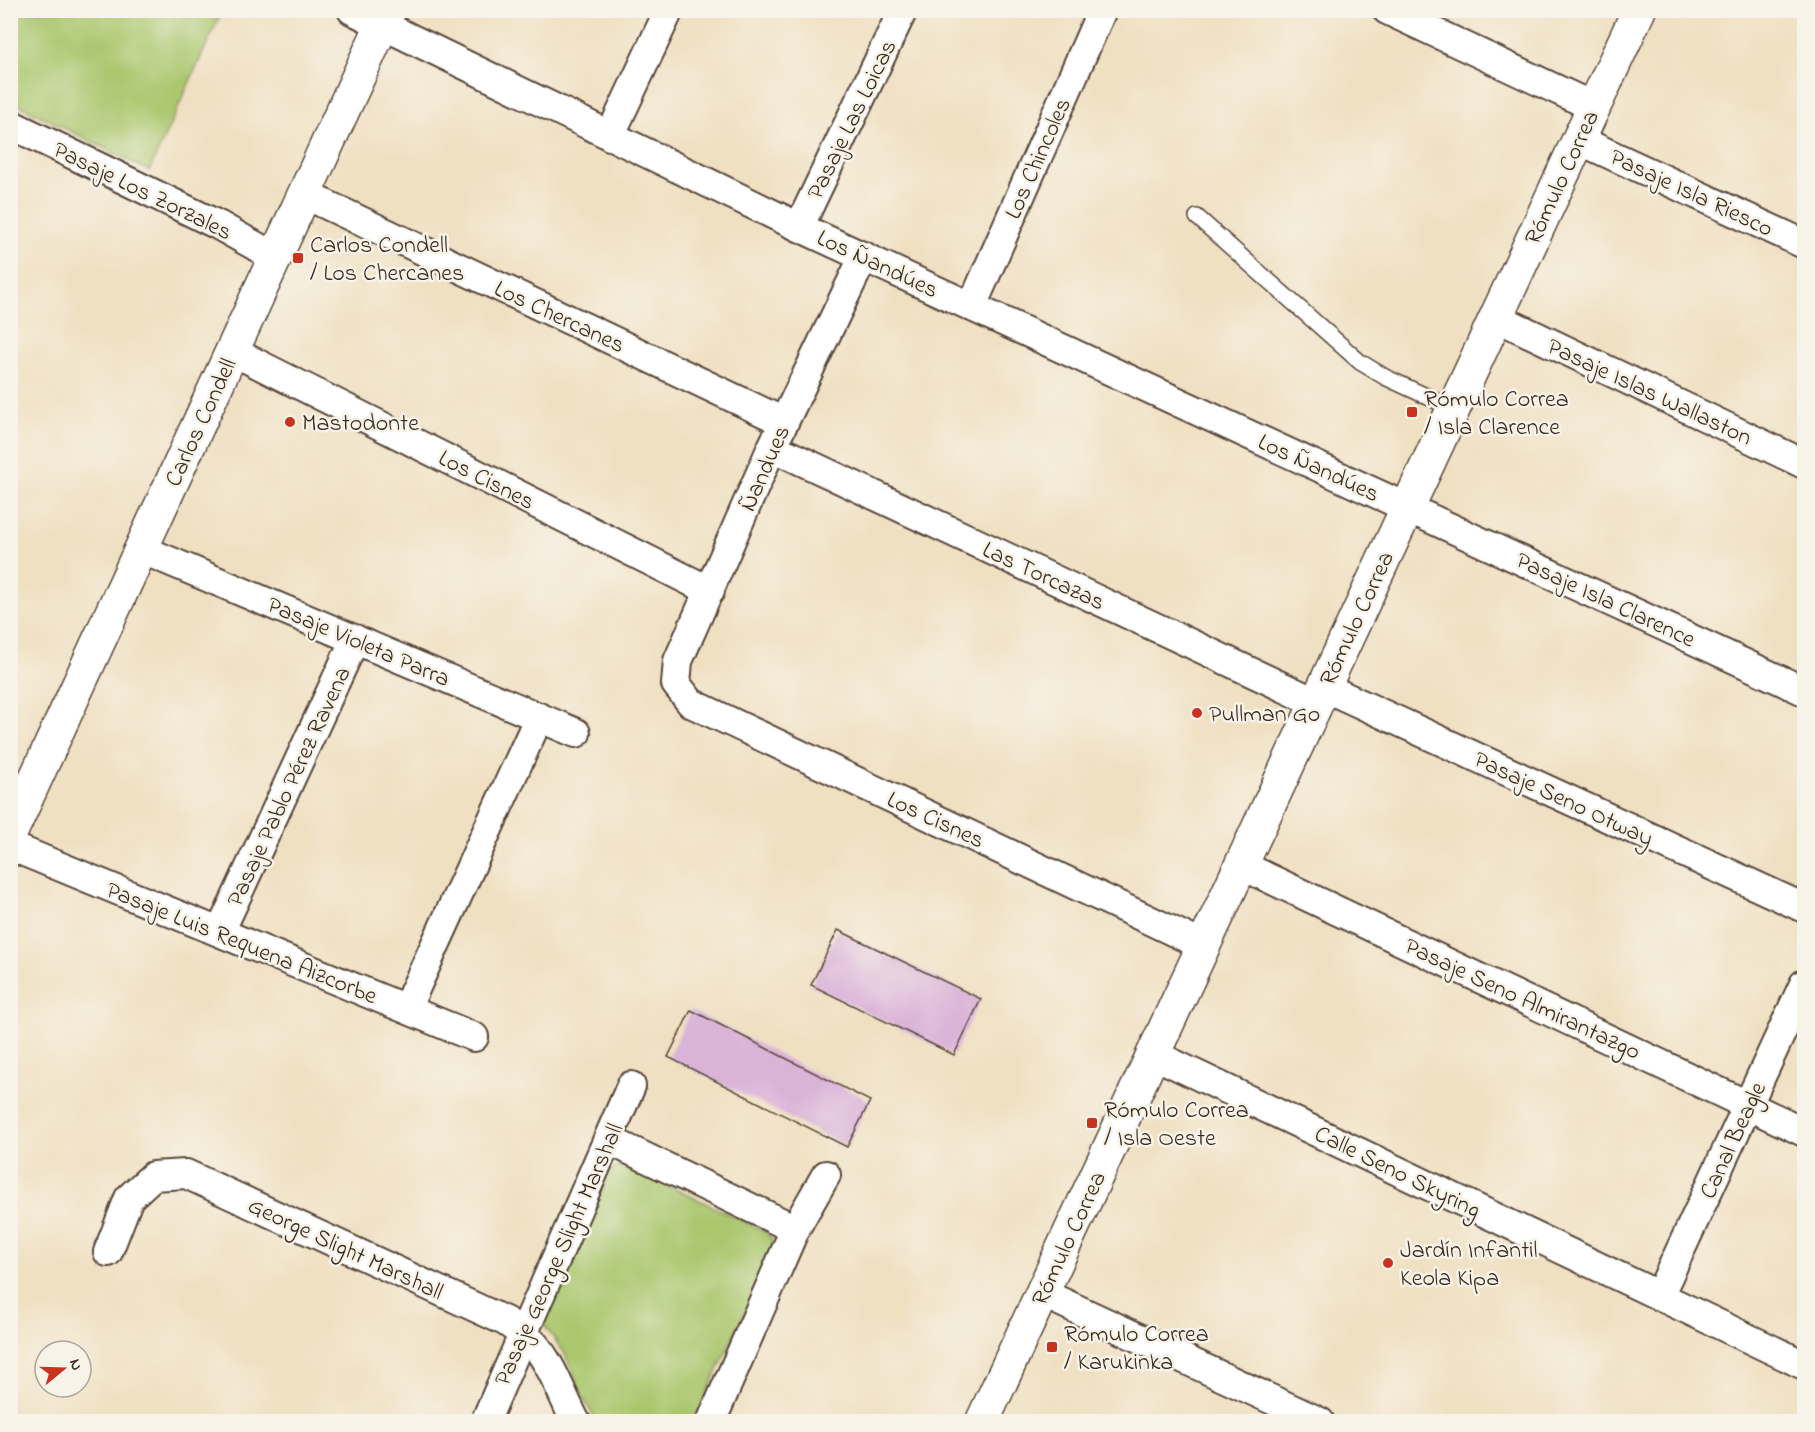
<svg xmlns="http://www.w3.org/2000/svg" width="1815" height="1432" font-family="'Indie Flower',sans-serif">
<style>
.green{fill:#aac76e;stroke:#727846;stroke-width:1.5}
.building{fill:#dab3d9}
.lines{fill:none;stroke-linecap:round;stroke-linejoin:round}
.service-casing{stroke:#564537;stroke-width:18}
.minor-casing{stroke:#564537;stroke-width:32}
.tertiary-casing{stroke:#564537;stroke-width:36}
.service{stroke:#fff;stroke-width:15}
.minor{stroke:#fff;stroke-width:28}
.tertiary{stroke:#fff;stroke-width:33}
.poi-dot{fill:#c8321e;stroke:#f7f3e8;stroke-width:2}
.labels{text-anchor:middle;stroke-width:5;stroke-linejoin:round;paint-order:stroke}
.street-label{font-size:24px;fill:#3b2a1e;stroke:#f7f3e8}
.poi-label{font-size:24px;fill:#3b2a1e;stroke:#f7f3e8;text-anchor:start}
</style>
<rect width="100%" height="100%" fill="#f7f3e8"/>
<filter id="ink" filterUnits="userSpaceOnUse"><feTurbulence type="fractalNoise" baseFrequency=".0167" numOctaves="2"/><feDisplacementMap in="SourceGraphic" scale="12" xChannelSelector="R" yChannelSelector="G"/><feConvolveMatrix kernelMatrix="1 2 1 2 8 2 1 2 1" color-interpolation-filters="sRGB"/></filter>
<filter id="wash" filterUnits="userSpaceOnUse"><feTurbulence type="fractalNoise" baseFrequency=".008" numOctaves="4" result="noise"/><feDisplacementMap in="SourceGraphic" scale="24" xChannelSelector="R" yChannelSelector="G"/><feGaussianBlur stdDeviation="1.35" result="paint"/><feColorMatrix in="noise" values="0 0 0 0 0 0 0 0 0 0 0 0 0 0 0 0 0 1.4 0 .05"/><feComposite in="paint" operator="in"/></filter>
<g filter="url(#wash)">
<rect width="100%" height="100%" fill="#f0e0c2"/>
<!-- green -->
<path class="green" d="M10,11H222L149,171L11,101Z
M622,1166L634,1169L762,1230C772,1235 775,1244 772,1254L694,1421H597L585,1402L564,1352L543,1324L607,1176L610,1171Z"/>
<g id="blocks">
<!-- building -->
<path class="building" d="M838,930L981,999L954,1055L811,985Z
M691,1010L870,1101L847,1147L668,1057Z"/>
</g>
</g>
<g filter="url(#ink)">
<use href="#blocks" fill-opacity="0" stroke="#564537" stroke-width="1.5"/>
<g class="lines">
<defs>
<path id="service" d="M1197,217L1360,362L1385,377L1454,409"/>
<path id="minor" d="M352,10L799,227L1804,691
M1387,10L1594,107
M10,124L218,225L275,257
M610,136L669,10
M1579,140L1804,244
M304,194L784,422
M799,227L903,10
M864,256L772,447L678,661L676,684L691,703L1204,946
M972,306L1102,10
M1496,317L1804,464
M232,351L710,591
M772,447L1317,703
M141,549L576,733
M1324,687L1804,908
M10,846L474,1037
M1241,865L1804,1132
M220,932L355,639
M406,1009L539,717
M1153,1054L1804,1365
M609,1140L795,1229
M108,1252L129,1198L153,1176L186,1174L505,1321C517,1329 530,1338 538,1349C555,1371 563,1398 576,1422
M1042,1293L1320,1422
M1659,1296L1804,984
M485,1422L631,1086
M711,1422L795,1229L826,1175"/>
<path id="tertiary" d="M10,834L389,10
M982,1422L1639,10"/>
</defs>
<!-- service casing -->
<use href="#service" class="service-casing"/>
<!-- minor casing -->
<use href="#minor" class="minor-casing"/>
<!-- tertiary casing -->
<use href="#tertiary" class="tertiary-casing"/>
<!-- service -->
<use href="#service" class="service"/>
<!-- minor -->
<use href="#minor" class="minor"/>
<!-- tertiary -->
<use href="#tertiary" class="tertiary"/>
</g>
</g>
<!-- markers -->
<g class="poi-dot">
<rect x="292" y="252" width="12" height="12" rx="3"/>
<rect x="1406" y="406" width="12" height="12" rx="3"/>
<circle cx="290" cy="422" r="6"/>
<circle cx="1197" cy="713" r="6"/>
<rect x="1086" y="1117" width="12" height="12" rx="3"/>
<circle cx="1388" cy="1263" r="6"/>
<rect x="1046" y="1341" width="12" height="12" rx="3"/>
</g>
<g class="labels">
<!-- street labels -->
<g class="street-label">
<text transform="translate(851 119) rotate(-64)" y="8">Pasaje Las Loicas</text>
<text transform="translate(1037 158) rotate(-66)" y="8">Los Chincoles</text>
<text transform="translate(1561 177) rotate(-65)" y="8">Rómulo Correa</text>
<text transform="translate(143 190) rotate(26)" y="8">Pasaje Los Zorzales</text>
<text transform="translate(1692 192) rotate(25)" y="8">Pasaje Isla Riesco</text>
<text transform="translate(878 263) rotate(25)" y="8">Los Ñandúes</text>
<text transform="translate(560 316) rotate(25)" y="8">Los Chercanes</text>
<text transform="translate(1650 391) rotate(25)" y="8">Pasaje Islas Wallaston</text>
<text transform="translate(200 422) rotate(-65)" y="8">Carlos Condell</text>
<text transform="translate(1319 467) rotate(25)" y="8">Los Ñandúes</text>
<text transform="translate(764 468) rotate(-66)" y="8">Ñandues</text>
<text transform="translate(487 479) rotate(27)" y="8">Los Cisnes</text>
<text transform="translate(1044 575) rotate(25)" y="8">Las Torcazas</text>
<text transform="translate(1606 599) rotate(25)" y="8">Pasaje Isla Clarence</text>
<text transform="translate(1356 618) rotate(-65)" y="8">Rómulo Correa</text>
<text transform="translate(359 641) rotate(23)" y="8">Pasaje Violeta Parra</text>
<text transform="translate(288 786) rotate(-65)" y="8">Pasaje Pablo Pérez Ravena</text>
<text transform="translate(1564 798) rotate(25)" y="8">Pasaje Seno Otway</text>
<text transform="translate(936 819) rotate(25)" y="8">Los Cisnes</text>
<text transform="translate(242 942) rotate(22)" y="8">Pasaje Luis Requena Aizcorbe</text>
<text transform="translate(1523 998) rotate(25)" y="8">Pasaje Seno Almirantazgo</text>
<text transform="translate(1732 1140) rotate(-65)" y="8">Canal Beagle</text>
<text transform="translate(1398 1171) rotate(26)" y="8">Calle Seno Skyring</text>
<text transform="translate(1068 1238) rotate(-65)" y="8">Rómulo Correa</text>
<text transform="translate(346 1248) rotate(25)" y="8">George Slight Marshall</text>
<text transform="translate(558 1254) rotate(-66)" y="8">Pasaje George Slight Marshall</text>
</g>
<!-- poi labels -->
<g class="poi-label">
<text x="310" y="252">Carlos Condell<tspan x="310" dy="28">/ Los Chercanes</tspan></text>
<text x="1424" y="406">Rómulo Correa<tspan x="1424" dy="28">/ Isla Clarence</tspan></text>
<text x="302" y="430">Mastodonte</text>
<text x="1209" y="721">Pullman Go</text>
<text x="1104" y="1117">Rómulo Correa<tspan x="1104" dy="28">/ Isla Oeste</tspan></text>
<text x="1400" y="1257">Jardín Infantil<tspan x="1400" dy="28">Keola Kipa</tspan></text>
<text x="1064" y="1341">Rómulo Correa<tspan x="1064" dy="28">/ Karukinka</tspan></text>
</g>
</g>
<!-- margin -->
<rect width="1815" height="1432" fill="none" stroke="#f7f3e8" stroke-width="36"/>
<!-- north arrow -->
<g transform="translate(63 1369) rotate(71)"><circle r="28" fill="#f7f3e8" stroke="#aca397" stroke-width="1.5"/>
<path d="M0-4.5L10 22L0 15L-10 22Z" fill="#c8321e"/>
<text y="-9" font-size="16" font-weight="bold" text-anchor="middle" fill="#3b2a1e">N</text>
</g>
</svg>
